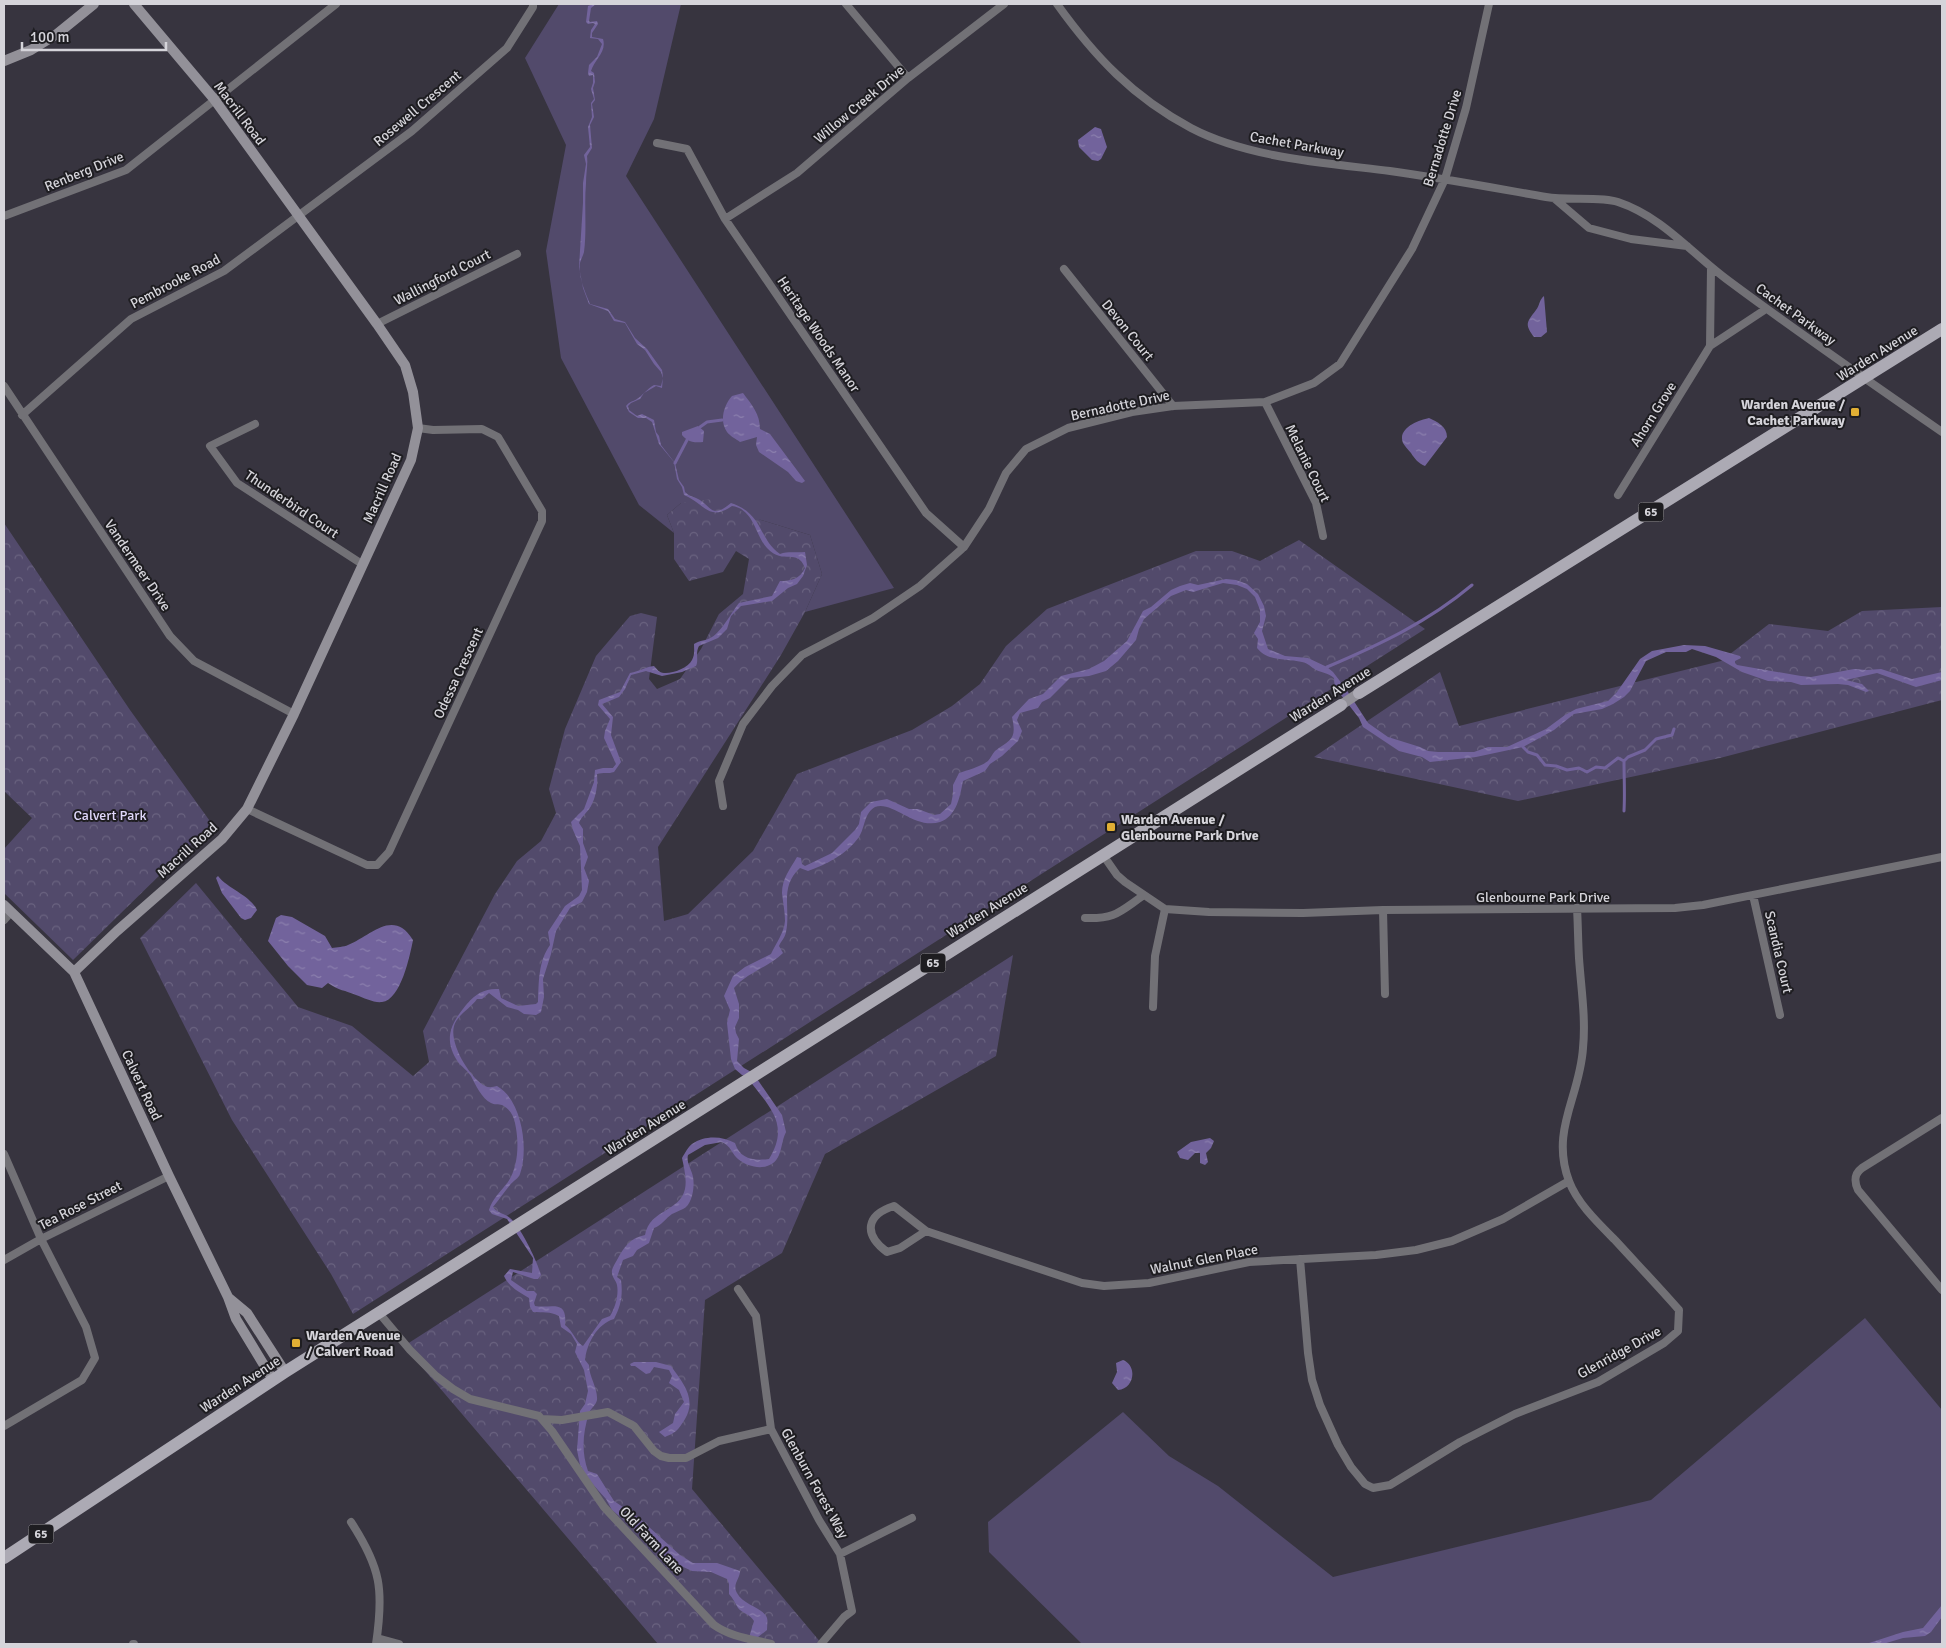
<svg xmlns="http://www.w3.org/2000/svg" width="1946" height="1648" font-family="Signika,sans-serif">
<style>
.green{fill:#524a6b}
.forest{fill:url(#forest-crowns)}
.water{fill:url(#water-ripples)}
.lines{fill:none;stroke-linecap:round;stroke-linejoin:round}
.stream{stroke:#72639c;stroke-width:3}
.street{stroke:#727176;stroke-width:8}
.secondary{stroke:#939199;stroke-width:10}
.primary{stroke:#acaab4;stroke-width:12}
.poi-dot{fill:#e1af34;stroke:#1e1d21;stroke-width:2}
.labels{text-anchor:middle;stroke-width:4;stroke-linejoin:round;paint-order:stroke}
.shield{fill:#1e1d21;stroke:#9e9da2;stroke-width:1}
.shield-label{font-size:12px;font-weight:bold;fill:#d5d4da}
.street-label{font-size:14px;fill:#d5d4da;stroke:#1e1d21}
.poi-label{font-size:14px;font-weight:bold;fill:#d5d4da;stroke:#1e1d21;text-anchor:start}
.park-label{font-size:14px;fill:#e0d8fb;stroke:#1e1d21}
</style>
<defs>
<pattern id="forest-crowns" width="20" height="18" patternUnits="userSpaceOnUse" patternTransform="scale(1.25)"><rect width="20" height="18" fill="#524a6b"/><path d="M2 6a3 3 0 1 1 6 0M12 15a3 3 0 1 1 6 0" fill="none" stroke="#6a6380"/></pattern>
<pattern id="water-ripples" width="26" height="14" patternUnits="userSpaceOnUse" patternTransform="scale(1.25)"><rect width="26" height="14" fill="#72639c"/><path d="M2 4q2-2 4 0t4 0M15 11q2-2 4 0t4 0" fill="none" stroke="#8c80ae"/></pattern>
</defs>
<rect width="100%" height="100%" fill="#37343f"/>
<!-- green -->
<path class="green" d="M559,4H681L654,119L626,176L894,588L805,612L822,574L810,535L761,520L681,503L667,515L674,533L639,505L561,358L546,251L566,145L525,58Z
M1865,1318L1942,1410V1644H1082L989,1552L988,1522L1123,1412L1169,1456L1218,1486L1333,1577L1651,1500Z"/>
<!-- forest -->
<path class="forest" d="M713,499L761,520L810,535L822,574L805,612L781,655L658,847L664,921L688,914L753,851L797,774L912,730L952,706L980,684L1006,646L1047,609L1196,551H1232L1260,561L1299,540L1425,629L353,1314L331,1274L232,1120L140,938L196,883L298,1007L352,1026L413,1076L429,1062L423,1031L495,894L517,861L541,841L556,813L549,789L565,729L596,656L630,616L641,613L657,617L649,679L657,689L680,679L701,649L719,614L743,594L749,559L736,551L723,572L689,581L674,559V533L667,515L681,503Z
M4,523L130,710L212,824L73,960L4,893V849L32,818L4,791Z
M1942,607V700L1720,758L1518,801L1314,757L1440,672L1459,726L1721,661L1769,624L1828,631L1862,611Z
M1013,955L996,1056L825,1154L782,1253L705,1300L692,1489L822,1644H658L404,1346Z"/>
<!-- water -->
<path class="water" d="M593,4H596L591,8L589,21L590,22L597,21L598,24L592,33V37L603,39C607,52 594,60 591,71L594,73L595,82L593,88L595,100L592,104L594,117L590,125L592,148L587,156C588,165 586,173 586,183C584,205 587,229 584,252C583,256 581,259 580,263C578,276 585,292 590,304L608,309L615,319L625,322L635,338L647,349L662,370L663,377L662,388L656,386L644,393L640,399L631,403L628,406L629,410L637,416L642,414L654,420L656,432L659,436L661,445L675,463L679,480L684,487L685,492C689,496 691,496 696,498C713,506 710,520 731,503C764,514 758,539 780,554C788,551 796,553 805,552L807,565L803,576L797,584L788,588L772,601L741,606L731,616L727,629L718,638L699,646C695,653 699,660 696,666L682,672L662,676L646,671L631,675L625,689L619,697L602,704L613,717L611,735L621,762L614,772C608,774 603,772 597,774C598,785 596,797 591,806C587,813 581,817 579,823L583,829V843L588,857L584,868L589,881L587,892L582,902L570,908L556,931L551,954L543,979L544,997L541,1012L536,1015L524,1014L518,1010L507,1007L489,993L482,999H477C471,1008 457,1015 454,1026C449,1044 470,1078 485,1086C489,1088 493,1087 497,1086C522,1100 529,1149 520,1174C519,1178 513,1181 510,1185C504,1192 499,1200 493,1207C497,1213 504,1213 510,1218C521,1227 537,1261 541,1275L538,1279H534L513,1272L511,1280L527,1291H534L537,1294L534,1303L535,1306C550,1309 568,1298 565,1325C573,1331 576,1342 583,1346L602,1319L610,1316C615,1308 619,1295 617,1285C616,1280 611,1277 612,1270C613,1267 615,1263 617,1260C624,1247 630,1238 645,1235C650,1209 680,1212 685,1189C687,1179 684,1168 682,1158C685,1153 688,1147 692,1144C705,1135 722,1136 735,1143C740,1159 753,1161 769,1159C791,1123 768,1106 747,1077L742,1075L735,1069L731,1059L727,1023L730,1010L724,996L733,976L745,967L771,954C776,943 784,933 785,921C785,912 783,903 782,893C782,879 790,869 797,857L801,858L802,864L805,866L832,853L855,830L859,824L861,812L871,802L887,799L909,809H918L934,815L940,814L951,804L953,794V785L959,773C968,770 980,767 988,761C991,758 992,754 995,751C1011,739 1017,740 1012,717L1029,699L1043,694L1061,676L1089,669L1104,661L1127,641L1143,611L1151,607L1171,590L1180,586L1190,583L1198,585L1226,579L1236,580L1247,584L1258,594L1264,606L1266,616L1262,631L1268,649L1285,656L1308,658L1327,667L1333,672L1346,689L1368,723L1388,737L1420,747L1428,751L1438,752H1474L1488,747H1507L1546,729L1565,715L1576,709L1608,701L1617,692L1640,659L1652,651L1684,645L1705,646L1740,656L1741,658L1735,661V663L1737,665L1801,676L1811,677L1854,669L1867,670L1881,669L1912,679L1942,672V680L1916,687L1877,673L1846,680L1862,684L1869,691L1866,692L1848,685L1838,684L1801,685L1791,682L1768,681L1742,672L1716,657L1692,649L1686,652H1666L1646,661L1630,691L1624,697L1613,704L1602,709L1574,714L1554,730L1523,747L1476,757L1430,762L1422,757L1399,751L1363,727L1359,718L1341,695L1335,689L1334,678C1328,673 1323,673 1316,670C1311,667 1308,663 1302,662C1286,658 1268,662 1257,648L1258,639L1254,633L1260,622V610L1255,597L1247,589L1237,585L1223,583L1193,592L1186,590L1171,596L1144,619L1139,629L1136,640L1118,661L1106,671L1089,676L1070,678L1050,698L1042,702L1038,708L1020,713L1017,720L1022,731L1018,741L1002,756L990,764L985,771L963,781C960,796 957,816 940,822C915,830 892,800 875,807C864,813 865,828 859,837C847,854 827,864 808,871L800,868C779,887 791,908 786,932C785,938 781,941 779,946L783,953C769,967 748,972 734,988L739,1004V1018L735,1027L736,1033L739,1039L737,1061L744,1068L753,1073L782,1115L786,1132C782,1140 782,1148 779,1155C772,1172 750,1169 738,1159C732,1154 731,1146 722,1142L705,1145L688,1155C686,1163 692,1170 693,1177C695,1187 692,1205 683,1209C679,1211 676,1212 672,1214C666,1218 661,1226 654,1228L649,1243L637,1250L633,1256L623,1260L617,1277L621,1280C623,1295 621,1306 614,1319C597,1324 587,1343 585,1360L589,1365C589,1377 598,1388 597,1400C596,1405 591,1408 589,1413C583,1432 581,1451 588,1471L597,1474L614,1501L639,1518L680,1555L693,1563H717L740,1571C740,1579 732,1584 737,1593C743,1605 764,1608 767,1618C768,1621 767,1626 767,1630L758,1637L755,1644H747L754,1621C750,1614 742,1613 738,1608C735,1603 733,1598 729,1594V1584L727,1579L711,1572L692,1571L668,1560L654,1545L612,1510L606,1499L589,1480L580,1465L577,1450L580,1411L585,1404L588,1391L584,1370L575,1352L577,1344L571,1334L561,1327L559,1316C550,1311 543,1313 533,1312L530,1307L529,1298C519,1292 509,1287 504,1276L510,1269L532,1273L533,1258L507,1219L492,1214L489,1210C492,1199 501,1191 508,1182C519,1165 519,1141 515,1123C514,1116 509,1108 502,1105C499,1104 494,1105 491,1103C482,1099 475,1084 471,1076C467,1070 462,1067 458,1062C442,1038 452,1022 467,1004C476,993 486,988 499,989L501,998L518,1006L536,1004L538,1002C539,982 538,962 550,945L548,932L565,906L579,896L582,890L580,846L573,830L571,822L584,809L594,782L595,770L603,768H613L616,764L604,738L605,731L610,719L598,705L599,700L620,692L630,673C640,671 645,667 654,666C657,669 659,673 664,673C672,674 688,668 692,660C695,655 694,649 694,644C700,640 706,641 712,637C721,632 732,612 739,603L772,596L780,581C791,581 800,579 805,568C797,547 784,566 767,548C755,535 754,509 732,506C709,522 705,504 684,495L682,487L677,479L674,462L659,444L652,422L646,418H638L629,412L626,406C630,401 632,402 637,399C643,395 647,389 654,385L661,386L663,378L661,372L654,364L645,350L637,344L625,323L614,321L608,311L589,304L583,288L579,267L583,203V183L586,164L584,155L590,147L588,127L592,117L591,103L594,99L591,89L593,83V75L589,76L588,73L589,65L597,57L602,44L598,39L590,38L591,30L595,24L593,23L588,24L586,22L588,6Z
M1095,127L1101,129L1107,147L1101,159L1098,161L1092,160L1079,147L1078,140Z
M1544,296L1547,332L1541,337H1534C1524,324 1527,322 1536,310C1540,305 1539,300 1544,296Z
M743,393C752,405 760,414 760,429L770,434L805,481L802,483L796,481L788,472L759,452L756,445L757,437L740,442C736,439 730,436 727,432C719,421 724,405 732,396Z
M1429,418C1437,422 1447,426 1447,437L1425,466C1419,464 1414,458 1411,453C1408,450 1405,446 1403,443C1397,428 1419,420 1429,418Z
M698,426L704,431L703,442C694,443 688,442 682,435V432Z
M218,876C228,889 250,895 257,910L251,918L245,920L241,918L222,893L216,878Z
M281,915L292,917L325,936L332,948C337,947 344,947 348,945C371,936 393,908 413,940C410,955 401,1000 382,1002C374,1003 364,998 356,995C345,990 339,991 328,983L322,988L307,985L288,966L268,941L276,918Z
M1210,1138L1214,1141L1211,1148L1206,1153L1208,1162L1205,1165L1200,1163V1153H1195L1188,1160L1180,1158L1177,1152L1191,1142Z
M1123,1360C1138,1366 1134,1389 1118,1390L1112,1383L1117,1372L1116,1363Z
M634,1362H656L671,1366C683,1383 697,1399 685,1419C678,1430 677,1432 665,1437L659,1432L673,1423L675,1414L684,1402L679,1390L669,1383L672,1376L669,1370L654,1367L650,1373L646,1374L635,1366H631L630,1364Z
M1942,1605V1617L1931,1632L1925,1636L1903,1638L1883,1644H1866L1903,1632L1923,1628Z"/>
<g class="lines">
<!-- stream -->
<path class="stream" d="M700,427L707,422L722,420
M675,463L687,440
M1327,667C1379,645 1428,622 1472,585
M1523,747L1528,752L1537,755L1545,765L1556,766L1567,770L1579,768L1587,772L1596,767L1605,768L1618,758L1624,761
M1624,761L1628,757L1645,750L1656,739L1672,735L1674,729
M1624,811C1625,794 1624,778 1624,761"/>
<!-- street -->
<path class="street" d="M846,4L908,78
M1057,4C1095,57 1133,97 1191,128C1248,158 1326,163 1390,171C1442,178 1494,188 1546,197C1567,201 1600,196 1618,202C1663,217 1692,254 1729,281C1799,333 1871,383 1942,432
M657,143L687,149L725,219L926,513L964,547
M1555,199L1589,228L1631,239L1687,246
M4,216L126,170L336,4
M725,219L797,173L908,78L1004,4
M1711,268L1710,346L1766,309
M1064,269L1173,406
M377,324L517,254
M4,386L170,636L194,661L294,714
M1265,402L1316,503L1323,536
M22,415L131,319L224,271L412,131L507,48L533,7V4
M255,424L210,446L237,483L362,564
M1618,495L1710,346
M723,806L719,781L743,724L772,686L802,655L873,618L920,586L964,547L989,509L1006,473L1026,449L1068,428L1132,412L1173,406L1265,402L1314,383L1340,364L1412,249L1445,179L1466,108L1489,4
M247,809L367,865H377L389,852L542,521V511L498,437L482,429L433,430L418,428
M1103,855L1117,875L1125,882L1165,909L1209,912L1303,913L1383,910L1675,908L1703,905L1942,857
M1753,895L1780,1015
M1383,910L1385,994
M1085,918C1116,919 1119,912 1144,895
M4,920L11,912
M1153,1007L1155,956L1165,909
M1942,1118L1862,1168C1854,1174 1854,1181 1858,1190L1942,1290
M4,1154L41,1239L86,1327L95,1358L82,1380L4,1426
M926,1231L900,1248L887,1252C863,1234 866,1215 894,1206L926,1231L1082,1283L1104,1286L1149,1283L1249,1262L1376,1255L1416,1250L1452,1241L1503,1219L1569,1181
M1300,1259L1308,1353L1312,1380L1320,1405L1338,1445L1351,1467L1365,1484L1373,1488L1390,1485L1460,1442L1515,1414L1598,1382L1664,1343L1678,1331L1679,1310C1658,1286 1636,1263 1615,1240C1598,1223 1577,1203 1569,1181C1550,1130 1580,1097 1583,1048C1586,1018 1581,988 1579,958C1578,941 1578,925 1577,908
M4,1260L41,1239L169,1176
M738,1289L756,1316L771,1429L819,1520L840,1554L852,1611L844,1617L821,1644
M379,1313L410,1350L436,1376L453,1389L470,1399L539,1416L552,1431L604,1507L714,1625C731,1637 751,1639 771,1644
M542,1419L562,1420L608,1412L634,1426L654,1451L661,1456L669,1458H686L719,1441L771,1429
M351,1522C381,1568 384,1590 376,1644
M840,1554L912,1518
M377,1638L399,1644
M133,1644H134"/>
<!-- secondary -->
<path class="secondary" d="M4,61L31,50L57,34L94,4
M1341,705L1359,693
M4,905L74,972L169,1176L228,1297L236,1319L273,1380
M74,972L117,931L222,839L247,809L294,714L411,460L418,428L413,392L405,365L377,324L214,99L134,4
M229,1298L247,1313L285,1372"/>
<!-- primary -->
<path class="primary" d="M1359,693L1942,329
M4,1558L285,1372L1341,705"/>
</g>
<!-- markers -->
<g class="poi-dot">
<rect x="1850" y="407" width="10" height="10" rx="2.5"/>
<rect x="1106" y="822" width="10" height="10" rx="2.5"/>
<rect x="291" y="1338" width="10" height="10" rx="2.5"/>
</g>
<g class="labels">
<!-- shield labels -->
<g class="shield">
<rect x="1638.5" y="502.5" width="25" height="19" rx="4"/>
<rect x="920.5" y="953.5" width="25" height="19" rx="4"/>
<rect x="28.5" y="1524.5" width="25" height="19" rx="4"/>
</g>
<g class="shield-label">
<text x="1651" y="516">65</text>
<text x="933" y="967">65</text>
<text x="41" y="1538">65</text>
</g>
<!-- street labels -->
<g class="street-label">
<text transform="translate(859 104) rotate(-40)" y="5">Willow Creek Drive</text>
<text transform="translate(417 108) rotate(-40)" y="5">Rosewell Crescent</text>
<text transform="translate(240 113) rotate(53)" y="5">Macrill Road</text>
<text transform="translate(1442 138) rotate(-73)" y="5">Bernadotte Drive</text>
<text transform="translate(1297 144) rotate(10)" y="5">Cachet Parkway</text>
<text transform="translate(84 171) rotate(-22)" y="5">Renberg Drive</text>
<text transform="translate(442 277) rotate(-27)" y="5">Wallingford Court</text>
<text transform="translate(175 281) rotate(-28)" y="5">Pembrooke Road</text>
<text transform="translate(1796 314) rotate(36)" y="5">Cachet Parkway</text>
<text transform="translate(1128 330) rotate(51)" y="5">Devon Court</text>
<text transform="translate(819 334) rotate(56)" y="5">Heritage Woods Manor</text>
<text transform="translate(1877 353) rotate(-32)" y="5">Warden Avenue</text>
<text transform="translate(1120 405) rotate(-12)" y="5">Bernadotte Drive</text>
<text transform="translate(1653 414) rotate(-58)" y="5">Ahorn Grove</text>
<text transform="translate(1308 463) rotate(64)" y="5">Melanie Court</text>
<text transform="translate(382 488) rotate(-66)" y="5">Macrill Road</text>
<text transform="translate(292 504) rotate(34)" y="5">Thunderbird Court</text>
<text transform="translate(138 565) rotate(56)" y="5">Vandermeer Drive</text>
<text transform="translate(458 673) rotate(-65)" y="5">Odessa Crescent</text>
<text transform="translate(1330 694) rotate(-32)" y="5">Warden Avenue</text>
<text transform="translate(187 850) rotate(-42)" y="5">Macrill Road</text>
<text x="1543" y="902">Glenbourne Park Drive</text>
<text transform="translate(987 910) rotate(-32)" y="5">Warden Avenue</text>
<text transform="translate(1779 952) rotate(77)" y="5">Scandia Court</text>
<text transform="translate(142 1085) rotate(65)" y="5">Calvert Road</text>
<text transform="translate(645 1127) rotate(-32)" y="5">Warden Avenue</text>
<text transform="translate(80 1205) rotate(-27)" y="5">Tea Rose Street</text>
<text transform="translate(1204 1259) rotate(-11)" y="5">Walnut Glen Place</text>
<text transform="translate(1619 1352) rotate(-29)" y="5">Glenridge Drive</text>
<text transform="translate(240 1384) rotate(-33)" y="5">Warden Avenue</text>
<text transform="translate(815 1483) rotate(61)" y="5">Glenburn Forest Way</text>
<text transform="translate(652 1540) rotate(47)" y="5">Old Farm Lane</text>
</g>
<!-- poi labels -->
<g class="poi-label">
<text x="1845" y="409" text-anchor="end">Warden Avenue /<tspan x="1845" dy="16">Cachet Parkway</tspan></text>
<text x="1121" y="824">Warden Avenue /<tspan x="1121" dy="16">Glenbourne Park Drive</tspan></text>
<text x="306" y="1340">Warden Avenue<tspan x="306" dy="16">/ Calvert Road</tspan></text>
</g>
<!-- park labels -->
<g class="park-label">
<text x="110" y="820">Calvert Park</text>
</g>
</g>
<!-- border -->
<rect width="1946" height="1648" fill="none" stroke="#d5d4da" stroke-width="10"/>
<!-- scale -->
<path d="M22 42v8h144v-8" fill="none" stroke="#d5d4da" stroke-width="2.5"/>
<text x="30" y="42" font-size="15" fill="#d5d4da" stroke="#1e1d21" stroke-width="4" paint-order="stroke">100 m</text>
</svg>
